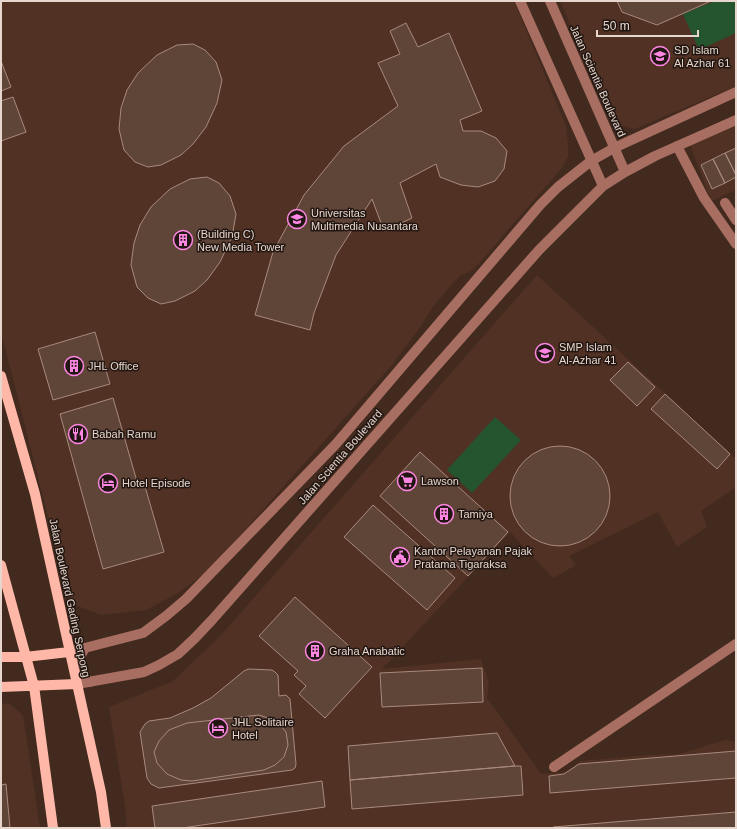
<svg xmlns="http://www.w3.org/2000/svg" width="737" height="829" font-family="Arial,sans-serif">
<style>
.built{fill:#513123}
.green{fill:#24552e}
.building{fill:#5f4438;stroke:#a98a7d}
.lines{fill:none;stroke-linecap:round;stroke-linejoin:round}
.minor{stroke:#a76e61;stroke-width:10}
.major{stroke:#ffb8a8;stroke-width:10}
.labels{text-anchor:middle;stroke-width:3;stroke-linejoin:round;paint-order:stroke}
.poi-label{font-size:11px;fill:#e6d6ce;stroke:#211611;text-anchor:start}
.street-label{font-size:11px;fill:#e6d6ce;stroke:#211611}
</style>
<rect width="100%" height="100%" fill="#432a1f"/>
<!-- built -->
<path class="built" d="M1,1H514L566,126L568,143V157L561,169L474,269L460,276L453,283L432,308L421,326L392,365L208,571L178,593L146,610L101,615L70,603L1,332Z
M560,1H736V86L635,129L614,124Z
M736,125V190L711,201L690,145Z
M537,275L736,459V487L701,511L707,527L677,547L658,512L569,556L576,565L553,578L510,532L382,669L481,659L489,683L487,698L541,774L566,772L580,761L648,755L679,754L725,740L736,742V828H127L125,806L109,707L173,681L222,634Z
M9,703L23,715L40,828H1V704Z"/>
<!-- green -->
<path class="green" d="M715,1H736V33L699,50L683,14Z
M495,417L521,440L472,493L447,470Z"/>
<!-- building -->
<path class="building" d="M617,1H711L657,25L622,12Z
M406,23L418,47L449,33L482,111L460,120L463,131H481L496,138L507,151L504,169L495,181L478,187L461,185L440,177L436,164L400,183L412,218L384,231L372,199L336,255L314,313L310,330L255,315L273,252L304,195L344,146L398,106L378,63L400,54L390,31Z
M193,44L205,50L216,62L222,80L217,103L206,127L193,144L181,155L161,165L148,167L135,162L124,150L119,129L121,108L127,90L138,73L157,55L177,45Z
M1,61L11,87L1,91Z
M13,97L26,132L1,141V101Z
M736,148V175L725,153Z
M725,153L736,175V177L725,183L713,159Z
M713,159L725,183L712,189L701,165Z
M207,177L219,183L230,196L236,214L232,237L220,262L207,280L195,291L175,301L161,304L148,298L137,287L131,265L134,243L140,225L151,207L170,189L190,179Z
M95,332L110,384L53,400L38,349Z
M628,362L655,387L637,406L610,380Z
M665,394L730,454L717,469L651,409Z
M113,398L138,485L144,483L164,552L103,569L60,414Z
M510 496a50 50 0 1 1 100 0a50 50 0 1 1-100 0Z
M420,452L508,532L468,576L380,496Z
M373,505L455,578L427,610L344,537Z
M295,597L372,667L325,718L299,694L306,686L294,675L298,671L259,636Z
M482,668L483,702L382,707L380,673Z
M248,669L272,670L275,672L278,675L279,696L286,695L290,699L296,764L295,768L292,770L159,788L151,784L147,778L140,732L145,724L149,721L170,718L193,708L211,698L244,671Z
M259,715L271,719L279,724L286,732L288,745L284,757L275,765L264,770L192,781L181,780L167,774L157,763L154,752L159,741L169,730L187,723Z
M497,733L515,766L350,780L348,746Z
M736,751V778L550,793L549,776L564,774L579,764Z
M515,766H521L523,795L352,809L350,780Z
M322,781L325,807L182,828H155L152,806Z
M6,784L10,828H1V785Z
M736,812V828H553V827Z"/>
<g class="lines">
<!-- minor -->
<path class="minor" d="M520,1L603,186
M550,1L625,172
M677,146L704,198L736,244
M725,203L736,220
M85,648C77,660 76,673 90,682
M69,652L143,633L166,616L186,599L336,444L540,205L558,187L591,161L614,148L736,92
M77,684L144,672L159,665L178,654L195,638L212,620L539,250L603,186L625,172L655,156L736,120
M554,767L736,644"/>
<!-- major -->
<path class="major" d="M1,376L35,494L101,792L106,828
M1,565L34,686L53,828
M1,657H25L69,652
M1,687L77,684"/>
</g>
<!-- icons -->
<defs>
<symbol id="school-ring" viewBox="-11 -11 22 22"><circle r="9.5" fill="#211611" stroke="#fd86e3" stroke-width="1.5"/><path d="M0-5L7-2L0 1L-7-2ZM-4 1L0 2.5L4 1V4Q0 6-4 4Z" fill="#fd86e3"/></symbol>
<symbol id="university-ring" viewBox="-11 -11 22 22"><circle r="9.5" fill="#211611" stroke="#fd86e3" stroke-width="1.5"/><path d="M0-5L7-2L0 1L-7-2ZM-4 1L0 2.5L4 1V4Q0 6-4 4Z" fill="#fd86e3"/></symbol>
<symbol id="building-ring" viewBox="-11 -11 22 22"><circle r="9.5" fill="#211611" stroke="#fd86e3" stroke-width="1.5"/><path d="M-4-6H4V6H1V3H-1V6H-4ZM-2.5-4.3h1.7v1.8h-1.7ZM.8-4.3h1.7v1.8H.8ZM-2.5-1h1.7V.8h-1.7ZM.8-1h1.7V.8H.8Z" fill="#fd86e3"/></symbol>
<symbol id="restaurant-ring" viewBox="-11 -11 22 22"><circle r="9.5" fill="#211611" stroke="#fd86e3" stroke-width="1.5"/><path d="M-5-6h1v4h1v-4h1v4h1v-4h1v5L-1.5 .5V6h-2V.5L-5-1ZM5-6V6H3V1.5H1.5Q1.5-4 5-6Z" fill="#fd86e3"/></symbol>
<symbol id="supermarket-ring" viewBox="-11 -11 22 22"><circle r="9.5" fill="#211611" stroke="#fd86e3" stroke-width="1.5"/><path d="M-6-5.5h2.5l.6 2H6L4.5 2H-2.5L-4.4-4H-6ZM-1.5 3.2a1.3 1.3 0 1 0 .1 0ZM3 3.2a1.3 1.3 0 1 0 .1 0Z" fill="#fd86e3"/></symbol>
<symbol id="hotel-ring" viewBox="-11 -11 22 22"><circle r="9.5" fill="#211611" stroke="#fd86e3" stroke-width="1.5"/><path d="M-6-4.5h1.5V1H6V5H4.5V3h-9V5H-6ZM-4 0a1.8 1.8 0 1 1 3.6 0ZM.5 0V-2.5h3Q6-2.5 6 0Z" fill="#fd86e3"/></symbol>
<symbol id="civic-ring" viewBox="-11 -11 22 22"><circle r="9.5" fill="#211611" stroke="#fd86e3" stroke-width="1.5"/><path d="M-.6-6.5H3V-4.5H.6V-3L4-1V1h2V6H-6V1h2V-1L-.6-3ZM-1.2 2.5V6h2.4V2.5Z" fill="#fd86e3"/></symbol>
</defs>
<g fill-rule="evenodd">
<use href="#school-ring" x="649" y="45" width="22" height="22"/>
<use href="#university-ring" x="286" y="208" width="22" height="22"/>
<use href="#building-ring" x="172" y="229" width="22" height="22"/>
<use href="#school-ring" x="534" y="342" width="22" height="22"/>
<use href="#building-ring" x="63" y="355" width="22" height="22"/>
<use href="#restaurant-ring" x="67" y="423" width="22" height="22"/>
<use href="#supermarket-ring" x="396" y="470" width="22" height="22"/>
<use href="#hotel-ring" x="97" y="472" width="22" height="22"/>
<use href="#building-ring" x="433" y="503" width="22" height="22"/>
<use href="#civic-ring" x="389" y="546" width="22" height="22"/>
<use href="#building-ring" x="304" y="640" width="22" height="22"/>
<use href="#hotel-ring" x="207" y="717" width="22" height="22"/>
</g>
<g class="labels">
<!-- poi labels -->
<g class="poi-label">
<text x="674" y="54">SD Islam<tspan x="674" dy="13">Al Azhar 61</tspan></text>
<text x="311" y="217">Universitas<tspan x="311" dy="13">Multimedia Nusantara</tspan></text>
<text x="197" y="238">(Building C)<tspan x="197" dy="13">New Media Tower</tspan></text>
<text x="559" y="351">SMP Islam<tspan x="559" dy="13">Al-Azhar 41</tspan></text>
<text x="88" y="370">JHL Office</text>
<text x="92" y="438">Babah Ramu</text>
<text x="421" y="485">Lawson</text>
<text x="122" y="487">Hotel Episode</text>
<text x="458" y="518">Tamiya</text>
<text x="414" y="555">Kantor Pelayanan Pajak<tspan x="414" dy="13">Pratama Tigaraksa</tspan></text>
<text x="329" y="655">Graha Anabatic</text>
<text x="232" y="726">JHL Solitaire<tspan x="232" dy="13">Hotel</tspan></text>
</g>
<!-- street labels -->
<g class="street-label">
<text transform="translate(598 81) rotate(66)" y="4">Jalan Scientia Boulevard</text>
<text transform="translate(340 457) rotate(-49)" y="4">Jalan Scientia Boulevard</text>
<text transform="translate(70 598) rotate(78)" y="4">Jalan Boulevard Gading Serpong</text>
</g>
</g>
<!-- border -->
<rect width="737" height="829" fill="none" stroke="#e6d6ce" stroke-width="4"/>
<!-- scale -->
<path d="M597 30v6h101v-6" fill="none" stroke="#e6d6ce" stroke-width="2"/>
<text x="603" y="30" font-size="12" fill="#e6d6ce" stroke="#211611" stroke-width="3" paint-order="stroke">50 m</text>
</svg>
